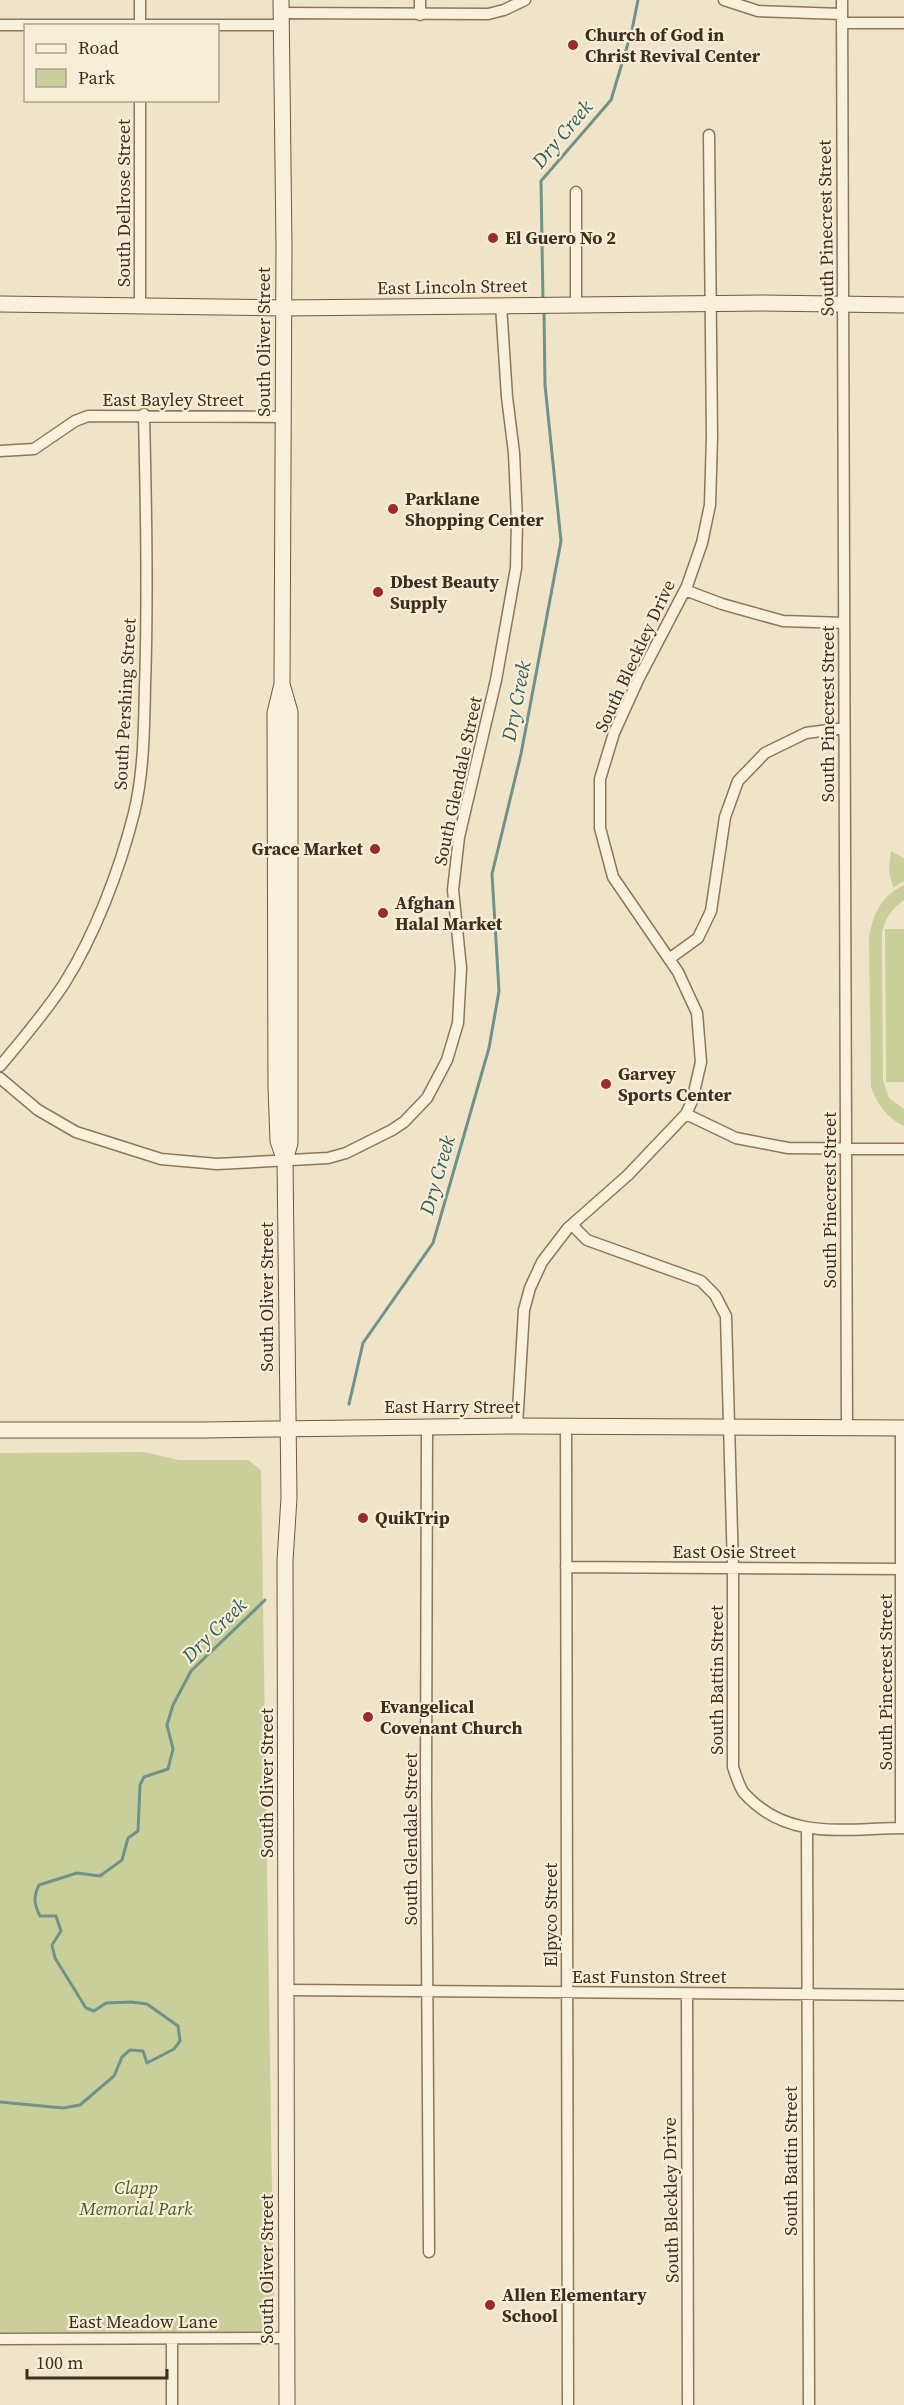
<svg xmlns="http://www.w3.org/2000/svg" width="904" height="2405" font-family="'Source Serif 4',serif">
<style>
.green{fill:#c9cf9b}
.lines{fill:none;stroke-linecap:round;stroke-linejoin:round}
.stream{stroke:#6f938a;stroke-width:3}
.street-casing{stroke:#8d765c;stroke-width:13}
.secondary-casing{stroke:#6f573f;stroke-width:17}
.street{stroke:#faf1dc;stroke-width:10}
.secondary{stroke:#faf1dc;stroke-width:15}
.poi-dot{fill:#9e2a2b;stroke:#f7eed8;stroke-width:2}
.labels{text-anchor:middle;stroke-width:4.5;stroke-linejoin:round;paint-order:stroke}
.poi-label{font-size:18px;font-weight:bold;fill:#3d2e20;stroke:#f7eed8;text-anchor:start}
.street-label{font-size:18px;fill:#3d2e20;stroke:#f7eed8}
.park-label{font-size:18px;font-style:italic;fill:#4d5a26;stroke:#f7eed8}
.water-label{font-size:20px;font-style:italic;fill:#2f5d5a;stroke:#f7eed8}
</style>
<rect width="100%" height="100%" fill="#f0e4c8"/>
<!-- green -->
<path class="green" d="M891,851L904,858V881L893,888L889,870Z
M904,885V900C892,909 885,918 882,933L883,1080L889,1098L904,1109V1126C888,1119 876,1103 871,1087L869,937C873,914 882,895 904,885Z
M885,929H904V1082H886Z
M144,1452L179,1460H248L261,1470L274,2324L269,2333L0,2335V1453Z"/>
<g class="lines">
<!-- stream -->
<path class="stream" d="M543,302L541,181L611,100L632,30L638,0
M349,1404L363,1343L433,1243L489,1048L499,991L492,874L521,754L561,541L545,385L544,311
M0,2102L63,2108L80,2105L114,2076L122,2057L130,2050L143,2051L147,2063L174,2049L180,2041L178,2026L147,2004L131,2002L106,2003L94,2011L86,2008L55,1958L52,1945L61,1931L56,1916H40C34,1904 33,1897 39,1885L77,1873L100,1876L122,1860L128,1838L138,1831L140,1785L144,1777L168,1769L173,1749L167,1725L173,1705L191,1671L265,1600"/>
<defs>
<path id="street" d="M420,0V15
M724,0L758,11L842,14
M842,0L847,1428
M281,13L488,14L504,10L525,0
M842,23H904
M0,25H281
M140,26V0
M140,100V306
M576,304V192
M0,451L34,449L75,421L88,416L283,417
M685,590L722,604L783,621L844,623
M669,959L698,938L711,911L725,817L738,781L765,753L806,733L844,728
M0,1066C22,1040 45,1013 64,984C95,935 120,869 134,813C144,772 144,728 145,686C148,596 146,505 144,414
M0,1078L38,1110L76,1132L161,1159L217,1164L328,1158L346,1153L392,1130L404,1122L427,1098L447,1060L458,1023L461,968L453,890L459,837L496,680L516,568L517,520L514,453L507,397L501,305
M686,1114L736,1138L788,1148L904,1149
M572,1225L587,1240L701,1281L715,1295L726,1316L733,1568V1767C736,1775 739,1787 744,1793C788,1842 846,1828 904,1828
M427,1426L426,1797L429,2252
M517,1426L524,1310L530,1288L542,1262L568,1228L628,1175L686,1114L692,1101L701,1062L697,1013L678,972L613,877L600,828V779L614,733L638,680L687,586L702,543L710,505L712,437L709,135
M566,1426L568,2405
M901,1428V1828
M566,1567L902,1569
M807,1828L809,2405
M286,1990L904,1995
M687,1994L688,2405
M0,2339L286,2338
M172,2339V2405"/>
<path id="secondary" d="M281,0L284,246L282,684L275,713L276,1087L278,1141L285,1161
M0,304L284,308L763,303L904,305
M282,684L290,712V1143L285,1161L289,1498L285,1561L287,2405
M0,1430H205L517,1426L904,1428"/>
</defs>
<!-- street casing -->
<use href="#street" class="street-casing"/>
<!-- secondary casing -->
<use href="#secondary" class="secondary-casing"/>
<!-- street -->
<use href="#street" class="street"/>
<!-- secondary -->
<use href="#secondary" class="secondary"/>
</g>
<!-- markers -->
<g class="poi-dot">
<circle cx="573" cy="45" r="6"/>
<circle cx="493" cy="238" r="6"/>
<circle cx="393" cy="509" r="6"/>
<circle cx="378" cy="592" r="6"/>
<circle cx="375" cy="849" r="6"/>
<circle cx="383" cy="913" r="6"/>
<circle cx="606" cy="1084" r="6"/>
<circle cx="363" cy="1518" r="6"/>
<circle cx="368" cy="1717" r="6"/>
<circle cx="490" cy="2305" r="6"/>
</g>
<g class="labels">
<!-- poi labels -->
<g class="poi-label">
<text x="585" y="41">Church of God in<tspan x="585" dy="21">Christ Revival Center</tspan></text>
<text x="505" y="244">El Guero No 2</text>
<text x="405" y="505">Parklane<tspan x="405" dy="21">Shopping Center</tspan></text>
<text x="390" y="588">Dbest Beauty<tspan x="390" dy="21">Supply</tspan></text>
<text x="363" y="855" text-anchor="end">Grace Market</text>
<text x="395" y="909">Afghan<tspan x="395" dy="21">Halal Market</tspan></text>
<text x="618" y="1080">Garvey<tspan x="618" dy="21">Sports Center</tspan></text>
<text x="375" y="1524">QuikTrip</text>
<text x="380" y="1713">Evangelical<tspan x="380" dy="21">Covenant Church</tspan></text>
<text x="502" y="2301">Allen Elementary<tspan x="502" dy="21">School</tspan></text>
</g>
<!-- street labels -->
<g class="street-label">
<text transform="translate(124 203) rotate(-90)" y="6">South Dellrose Street</text>
<text transform="translate(826 228) rotate(-91)" y="6">South Pinecrest Street</text>
<text transform="translate(452 287) rotate(-1)" y="6">East Lincoln Street</text>
<text transform="translate(264 342) rotate(-90)" y="6">South Oliver Street</text>
<text x="173" y="406">East Bayley Street</text>
<text transform="translate(635 656) rotate(-65)" y="6">South Bleckley Drive</text>
<text transform="translate(125 704) rotate(-87)" y="6">South Pershing Street</text>
<text transform="translate(828 714) rotate(-90)" y="6">South Pinecrest Street</text>
<text transform="translate(458 781) rotate(-78)" y="6">South Glendale Street</text>
<text transform="translate(830 1200) rotate(-90)" y="6">South Pinecrest Street</text>
<text transform="translate(267 1297) rotate(-90)" y="6">South Oliver Street</text>
<text x="452" y="1413">East Harry Street</text>
<text x="734" y="1558">East Osie Street</text>
<text transform="translate(717 1680) rotate(-90)" y="6">South Battin Street</text>
<text transform="translate(886 1682) rotate(-90)" y="6">South Pinecrest Street</text>
<text transform="translate(267 1783) rotate(-90)" y="6">South Oliver Street</text>
<text transform="translate(411 1839) rotate(-90)" y="6">South Glendale Street</text>
<text transform="translate(551 1915) rotate(-90)" y="6">Elpyco Street</text>
<text x="649" y="1983">East Funston Street</text>
<text transform="translate(791 2161) rotate(-90)" y="6">South Battin Street</text>
<text transform="translate(671 2200) rotate(-91)" y="6">South Bleckley Drive</text>
<text transform="translate(267 2269) rotate(-90)" y="6">South Oliver Street</text>
<text x="143" y="2328">East Meadow Lane</text>
</g>
<!-- park labels -->
<g class="park-label">
<text x="136" y="2194">Clapp<tspan x="136" dy="21">Memorial Park</tspan></text>
</g>
<!-- water labels -->
<g class="water-label">
<text transform="translate(562 134) rotate(-50)" y="7">Dry Creek</text>
<text transform="translate(516 701) rotate(-79)" y="7">Dry Creek</text>
<text transform="translate(437 1175) rotate(-74)" y="7">Dry Creek</text>
<text transform="translate(214 1630) rotate(-45)" y="7">Dry Creek</text>
</g>
</g>
<!-- legend -->
<rect x="24" y="24" width="195" height="78" fill="#f7eed8" stroke="#ada18e" stroke-width="1.5"/>
<rect x="36" y="44" width="30" height="9" fill="#faf1dc" stroke="#ada18e" stroke-width="1.5"/>
<text x="78" y="54" font-size="18" fill="#3d2e20">Road</text>
<rect x="36" y="69" width="30" height="18" fill="#c9cf9b" stroke="#ada18e" stroke-width="1.5"/>
<text x="78" y="84" font-size="18" fill="#3d2e20">Park</text>
<!-- scale -->
<path d="M27 2369v9h140v-9" fill="none" stroke="#3d2e20" stroke-width="3"/>
<text x="36" y="2369" font-size="18" fill="#3d2e20" stroke="#f7eed8" stroke-width="4.5" paint-order="stroke">100 m</text>
</svg>
